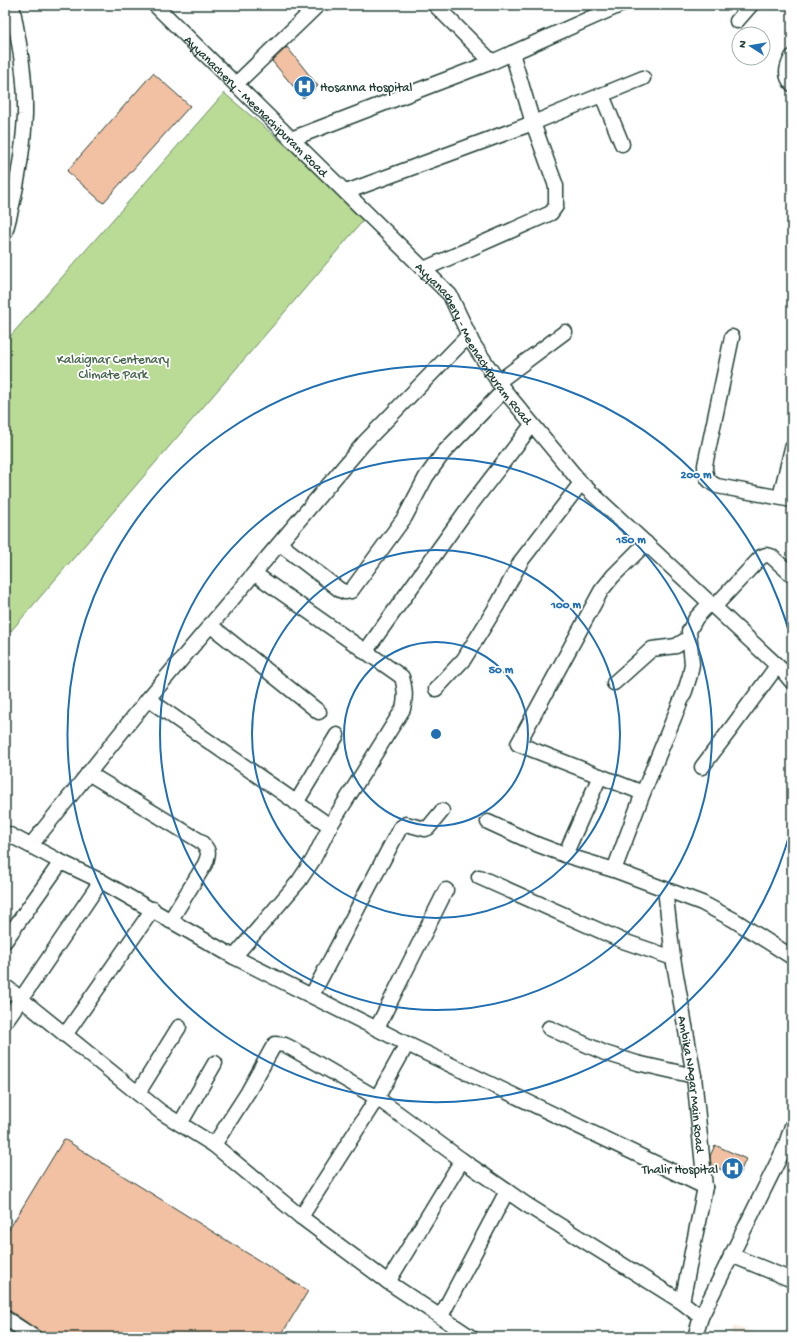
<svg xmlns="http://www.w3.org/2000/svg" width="797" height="1342" font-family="'Gochi Hand',sans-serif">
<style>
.built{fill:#fbece3}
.green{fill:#b9db95;stroke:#6c8c64}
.building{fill:#f2c0a2;stroke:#1f3d34}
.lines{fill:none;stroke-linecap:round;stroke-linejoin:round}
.minor-casing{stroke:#1f3d34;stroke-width:17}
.minor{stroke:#fff;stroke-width:14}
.ring{fill:none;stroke:#1f6fb2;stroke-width:2}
.labels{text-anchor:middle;stroke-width:3.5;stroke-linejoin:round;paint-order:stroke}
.poi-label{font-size:13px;fill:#1f3d34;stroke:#fff;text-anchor:start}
.street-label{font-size:13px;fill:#1f3d34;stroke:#fff}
.park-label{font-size:13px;fill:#46644c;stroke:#fff}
.centre{fill:#1f6fb2;stroke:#fff;stroke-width:2}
.ring-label{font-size:12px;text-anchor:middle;font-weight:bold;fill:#1f6fb2;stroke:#fff;stroke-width:3.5;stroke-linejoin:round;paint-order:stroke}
</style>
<rect width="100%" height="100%" fill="#fff"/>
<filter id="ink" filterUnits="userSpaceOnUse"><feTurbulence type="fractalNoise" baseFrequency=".025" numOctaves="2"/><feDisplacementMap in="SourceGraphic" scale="8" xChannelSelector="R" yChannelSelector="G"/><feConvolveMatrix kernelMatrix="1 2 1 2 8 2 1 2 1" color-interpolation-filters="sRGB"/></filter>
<g filter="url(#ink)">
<!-- built -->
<path class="built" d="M734,1326L768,1337H730Z"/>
<!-- green -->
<path class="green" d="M224,93L368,215L5,638V342Z"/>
<!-- building -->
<path class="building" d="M287,47L318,86L303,98L272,61Z
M153,73L190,106L103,203L67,171Z
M64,1139L308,1291L280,1337H48L10,1311L5,1309V1236Z
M715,1145L746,1159L738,1177L711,1165L710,1156Z"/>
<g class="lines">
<defs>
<g id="minor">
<path id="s1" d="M155,5L450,295L473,344L504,390L581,483L782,670L792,682"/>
<path d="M435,5L492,62"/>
<path d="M737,21L751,5"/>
<path d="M792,57C787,67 784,75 792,84"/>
<path d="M236,84L318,5"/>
<path d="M602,95L622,144"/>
<path d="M291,139L492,62L620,5"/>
<path d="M346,192L533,123L643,78"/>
<path d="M5,233C15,197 23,153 25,115C26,78 19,41 12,5"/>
<path d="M424,269L551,213L556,206V186L533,123L512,53"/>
<path d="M732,337L705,465C705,476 707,481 717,486L792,500"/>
<path d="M498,382L565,332"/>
<path d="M780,497L792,448"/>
<path d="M280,544L340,590L345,592L351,591L405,517L426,477L444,452L504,390"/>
<path d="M715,606L761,557L766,555L771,556L792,575"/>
<path d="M210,625L319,712"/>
<path d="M365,652L466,511L532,425"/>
<path d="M614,683L652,649L676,646L689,638"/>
<path d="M436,689L464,659L498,604L521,561L581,483"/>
<path d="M148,699L330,826"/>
<path d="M702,767L733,726L777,666"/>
<path d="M88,773L200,841C209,850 210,852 205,864L170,921"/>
<path d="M643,793L518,744L601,591L613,576L646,543"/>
<path d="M296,803L337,735"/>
<path d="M488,822L536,844L565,855L614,870L702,903L734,920L792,957"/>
<path d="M5,838L8,834L61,862"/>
<path d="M31,845L148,699L364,443L469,335"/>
<path d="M565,855L600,776"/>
<path d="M614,870L643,793L685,691L690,675L692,664L689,631L696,618L710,603"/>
<path d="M479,877L623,941L673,958"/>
<path d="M101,881L21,999L161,1112L214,1145L301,1217L388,1282L471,1337"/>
<path id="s2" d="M665,889L673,958L694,1076L705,1187L682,1302L701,1317"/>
<path d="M5,941L61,862L101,881L234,957L407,1044L705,1187"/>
<path d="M234,957L299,881L313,860L330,826L403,709C406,697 405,689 402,677L255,574"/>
<path d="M5,986L21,999L5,1022"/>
<path d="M312,995L400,828L406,824L425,829L428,828L442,811"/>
<path d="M377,1028L446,890"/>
<path d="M549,1028L605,1053L637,1063L694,1076"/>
<path d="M65,1035L153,909"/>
<path d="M407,1044L377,1098L462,1160L527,1205L682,1302"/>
<path d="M138,1093L179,1027"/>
<path d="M180,1124L215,1063"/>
<path d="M214,1145L248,1092L273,1047L275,1044L285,1045L291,1048L377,1098L301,1217"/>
<path d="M731,1255L792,1280"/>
<path d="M388,1282L462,1160"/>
<path d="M441,1316L507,1191"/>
<path d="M5,1318L34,1337"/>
<path d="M695,1337L701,1317L785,1147L792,1126"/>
</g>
</defs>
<!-- minor casing -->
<use href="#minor" class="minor-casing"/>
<!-- minor -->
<use href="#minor" class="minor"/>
</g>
</g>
<!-- distance rings -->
<g class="ring">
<circle cx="436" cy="734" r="92"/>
<circle cx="436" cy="734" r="184"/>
<circle cx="436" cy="734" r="276"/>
<path d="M791 829A368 368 0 1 1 791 639"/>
</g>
<!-- icons -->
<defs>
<symbol id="hospital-disc" viewBox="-11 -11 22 22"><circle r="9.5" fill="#1f6fb2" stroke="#fff"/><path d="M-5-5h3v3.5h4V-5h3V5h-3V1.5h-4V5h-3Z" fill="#fff"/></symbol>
</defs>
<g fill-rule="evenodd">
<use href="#hospital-disc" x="292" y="74" width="25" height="25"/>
<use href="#hospital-disc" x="720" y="1156" width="25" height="25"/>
</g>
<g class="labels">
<!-- poi labels -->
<g class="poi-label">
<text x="320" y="91">Hosanna Hospital</text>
<text x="718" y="1173" text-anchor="end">Thalir Hospital</text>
</g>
<!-- street labels -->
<g class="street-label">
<text dy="5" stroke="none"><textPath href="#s1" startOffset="143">Ayyanachery - Meenachipuram Road</textPath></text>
<text dy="5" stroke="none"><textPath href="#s1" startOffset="467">Ayyanachery - Meenachipuram Road</textPath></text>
<text dy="5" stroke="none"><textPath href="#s2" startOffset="197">Ambika NAgar Main Road</textPath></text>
</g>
<!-- park labels -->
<g class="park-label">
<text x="113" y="363">Kalaignar Centenary<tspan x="113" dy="15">Climate Park</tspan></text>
</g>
</g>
<circle cx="436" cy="734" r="6" class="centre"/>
<g class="ring-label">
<text x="696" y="478">200 m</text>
<text x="631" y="543">150 m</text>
<text x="566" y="608">100 m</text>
<text x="501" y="673">50 m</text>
</g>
<!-- margin -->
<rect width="797" height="1342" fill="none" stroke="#fff" stroke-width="20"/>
<rect x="10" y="10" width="777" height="1322" fill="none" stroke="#1f3d34" stroke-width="1.5" filter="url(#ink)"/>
<!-- north arrow -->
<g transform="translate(751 46) rotate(282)"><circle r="19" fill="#ffffff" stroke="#a5b1ae"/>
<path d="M0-3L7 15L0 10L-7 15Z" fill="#1f6fb2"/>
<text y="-6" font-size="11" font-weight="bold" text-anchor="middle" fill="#1f3d34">N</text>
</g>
</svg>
